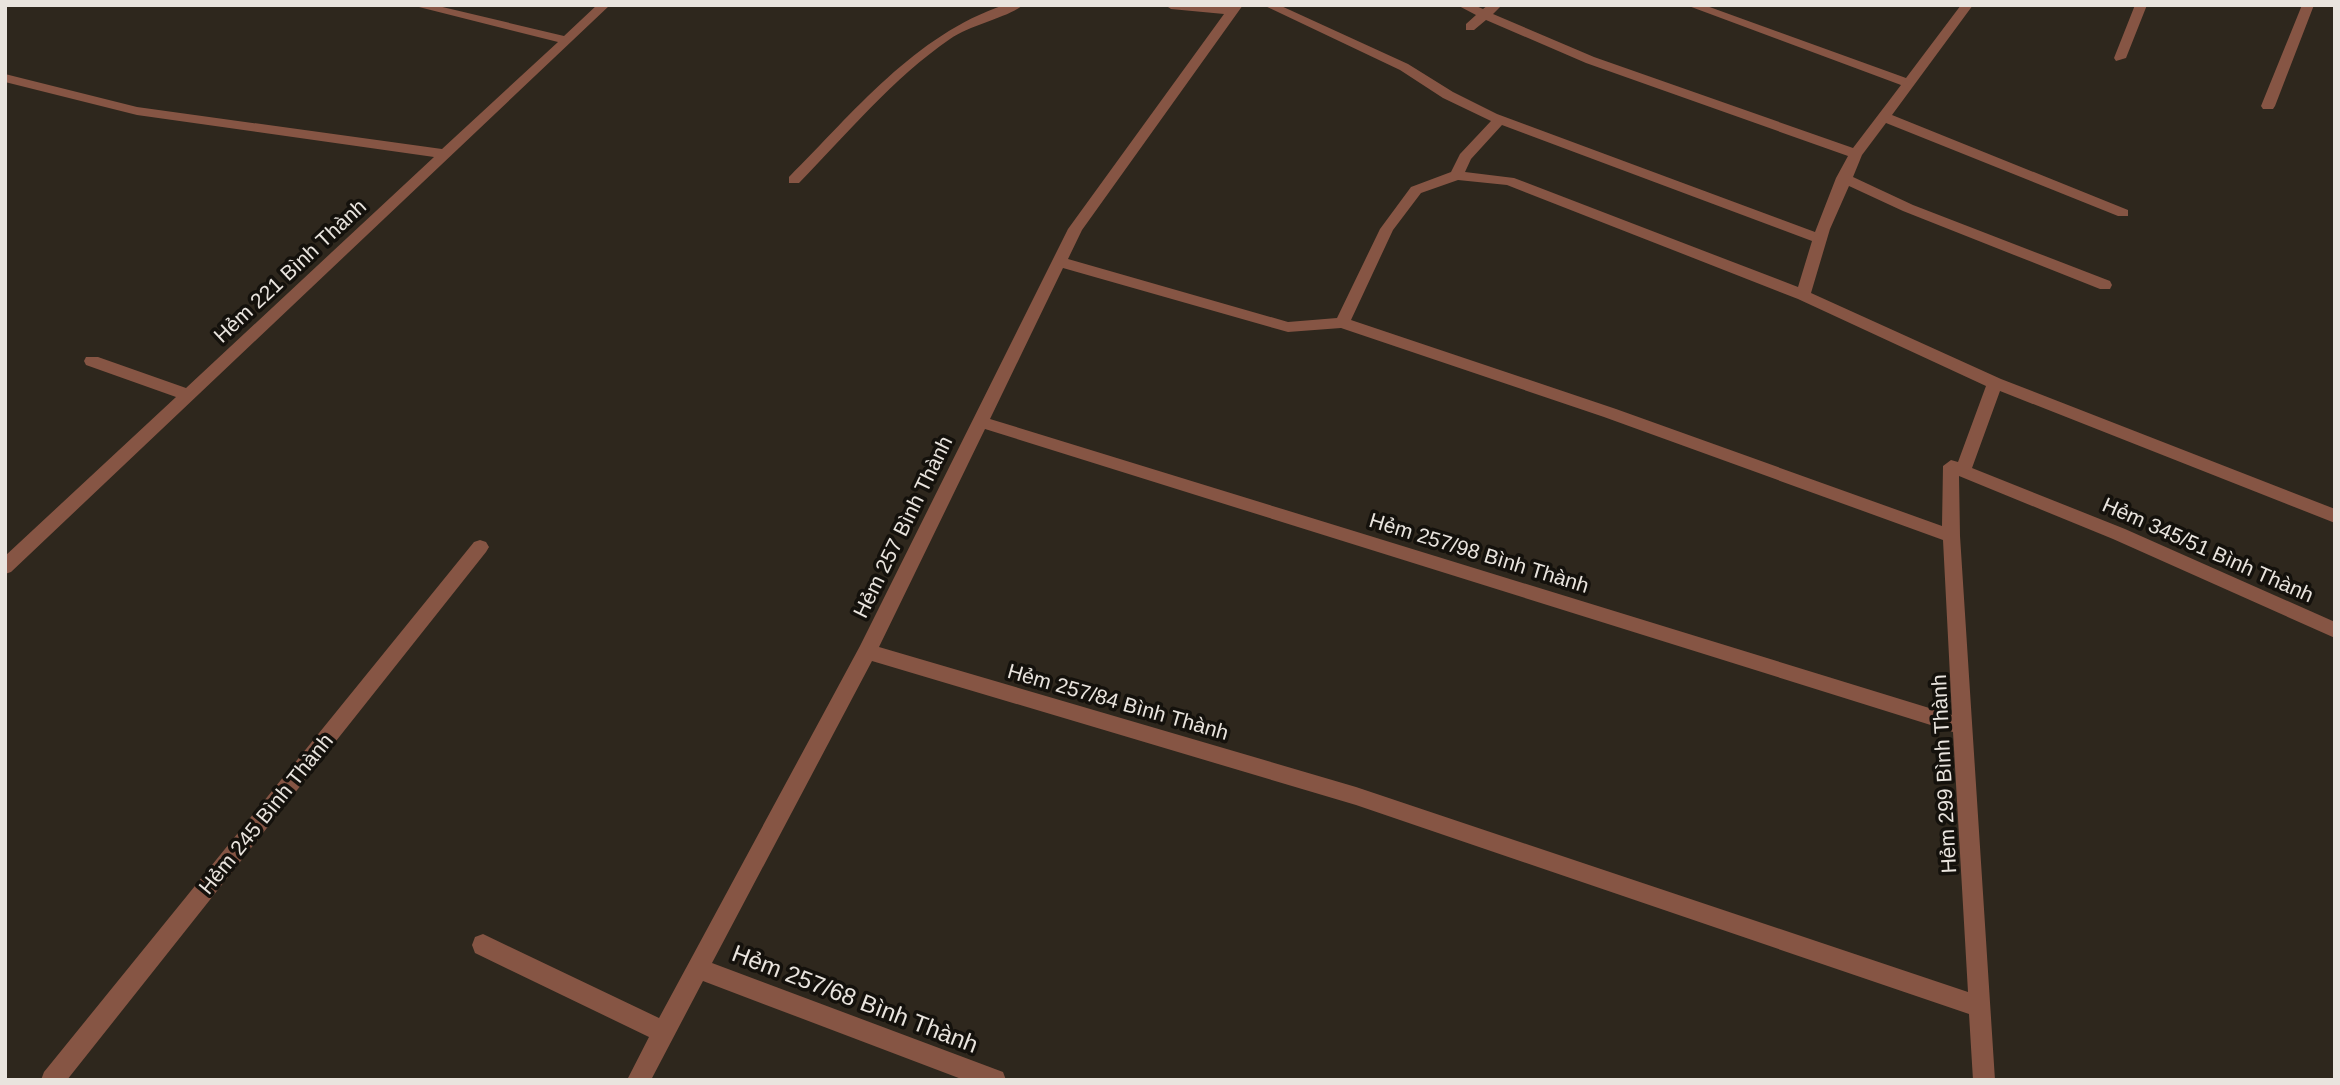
<svg xmlns="http://www.w3.org/2000/svg" width="2340" height="1085" font-family="Arial,sans-serif">
<style>
.lines{fill:none;stroke-linecap:round;stroke-linejoin:round}
.minor{fill:#865544;fill-rule:evenodd}
.labels{text-anchor:middle;stroke-width:7;stroke-linejoin:round;paint-order:stroke}
.street-label{font-size:21px;fill:#e9e4de;stroke:#14110c}
.near-street-label{font-size:24px;fill:#e9e4de;stroke:#14110c}
</style>
<rect width="100%" height="100%" fill="#2e271d"/>
<g class="lines">
<!-- minor -->
<path class="minor" d="M411,5H434L564,36L597,5H610L11,572L5,574V556L176,397L86,365L84,361L86,357H98L186,388L434,157L137,115L5,82V74L137,107L442,149L558,42Z
M1004,5H1023C1007,18 972,24 950,39C893,78 847,134 799,183H789V177C854,112 915,35 1004,5Z
M1165,5H1243L1082,230L1068,259L1288,322L1337,318L1380,229L1411,187L1451,172L1460,154L1491,121L1443,98L1400,70L1263,5H1279L1408,64L1453,92L1497,114L1815,232L1836,178L1848,156L1586,63L1486,20L1474,30H1466V24L1476,15L1457,5H1474L1483,9L1488,5H1502L1493,14L1594,57L1853,148L1901,85L1686,5H1704L1906,78L1961,5H1973L1892,115L2128,210V216H2118L1886,123L1862,155L1853,177L1913,205L2110,281L2112,285L2110,289H2100L1903,211L1849,186L1830,229L1811,293L2001,379L2335,509V523L2000,391L1972,468L2125,529L2335,622V638L2113,539L1959,476L1960,536L1995,1080H1973L1969,1014L1356,805L872,661L712,963L995,1069L1003,1072L1006,1080H964L703,981L651,1080H627L649,1037L475,953L472,945L475,937L483,934L659,1018L860,646L1068,229L1224,14L1171,9ZM1502,125L1812,241L1798,287L1514,178L1465,172L1471,159ZM1458,180L1507,185L1798,299L1986,386L1958,462L1951,460L1943,466L1942,526L1616,409L1351,320L1393,230L1421,193ZM1063,268L1288,332L1341,328L1604,417L1943,540L1952,715L990,419ZM985,429L1953,732L1968,992L1356,787L879,647Z
M2135,5H2147L2126,58L2116,61L2114,58Z
M2302,5H2314L2275,106L2273,109H2263L2261,106Z
M480,540L486,542L489,547L486,552L67,1080H41L44,1072L474,542Z"/>
</g>
<g class="labels">
<!-- street labels -->
<g class="street-label">
<text transform="translate(290 271) rotate(-43)" y="7">Hẻm 221 Bình Thành</text>
<text transform="translate(903 527) rotate(-64)" y="7">Hẻm 257 Bình Thành</text>
<text transform="translate(2208 550) rotate(24)" y="7">Hẻm 345/51 Bình Thành</text>
<text transform="translate(1479 553) rotate(17)" y="7">Hẻm 257/98 Bình Thành</text>
<text transform="translate(1118 702) rotate(16)" y="7">Hẻm 257/84 Bình Thành</text>
<text transform="translate(1944 774) rotate(-93)" y="7">Hẻm 299 Bình Thành</text>
<text transform="translate(266 814) rotate(-51)" y="7">Hẻm 245 Bình Thành</text>
</g>
<!-- near-street labels -->
<g class="near-street-label">
<text transform="translate(855 999) rotate(21)" y="8">Hẻm 257/68 Bình Thành</text>
</g>
</g>
<!-- border -->
<rect width="2340" height="1085" fill="none" stroke="#e9e4de" stroke-width="14"/>
</svg>
